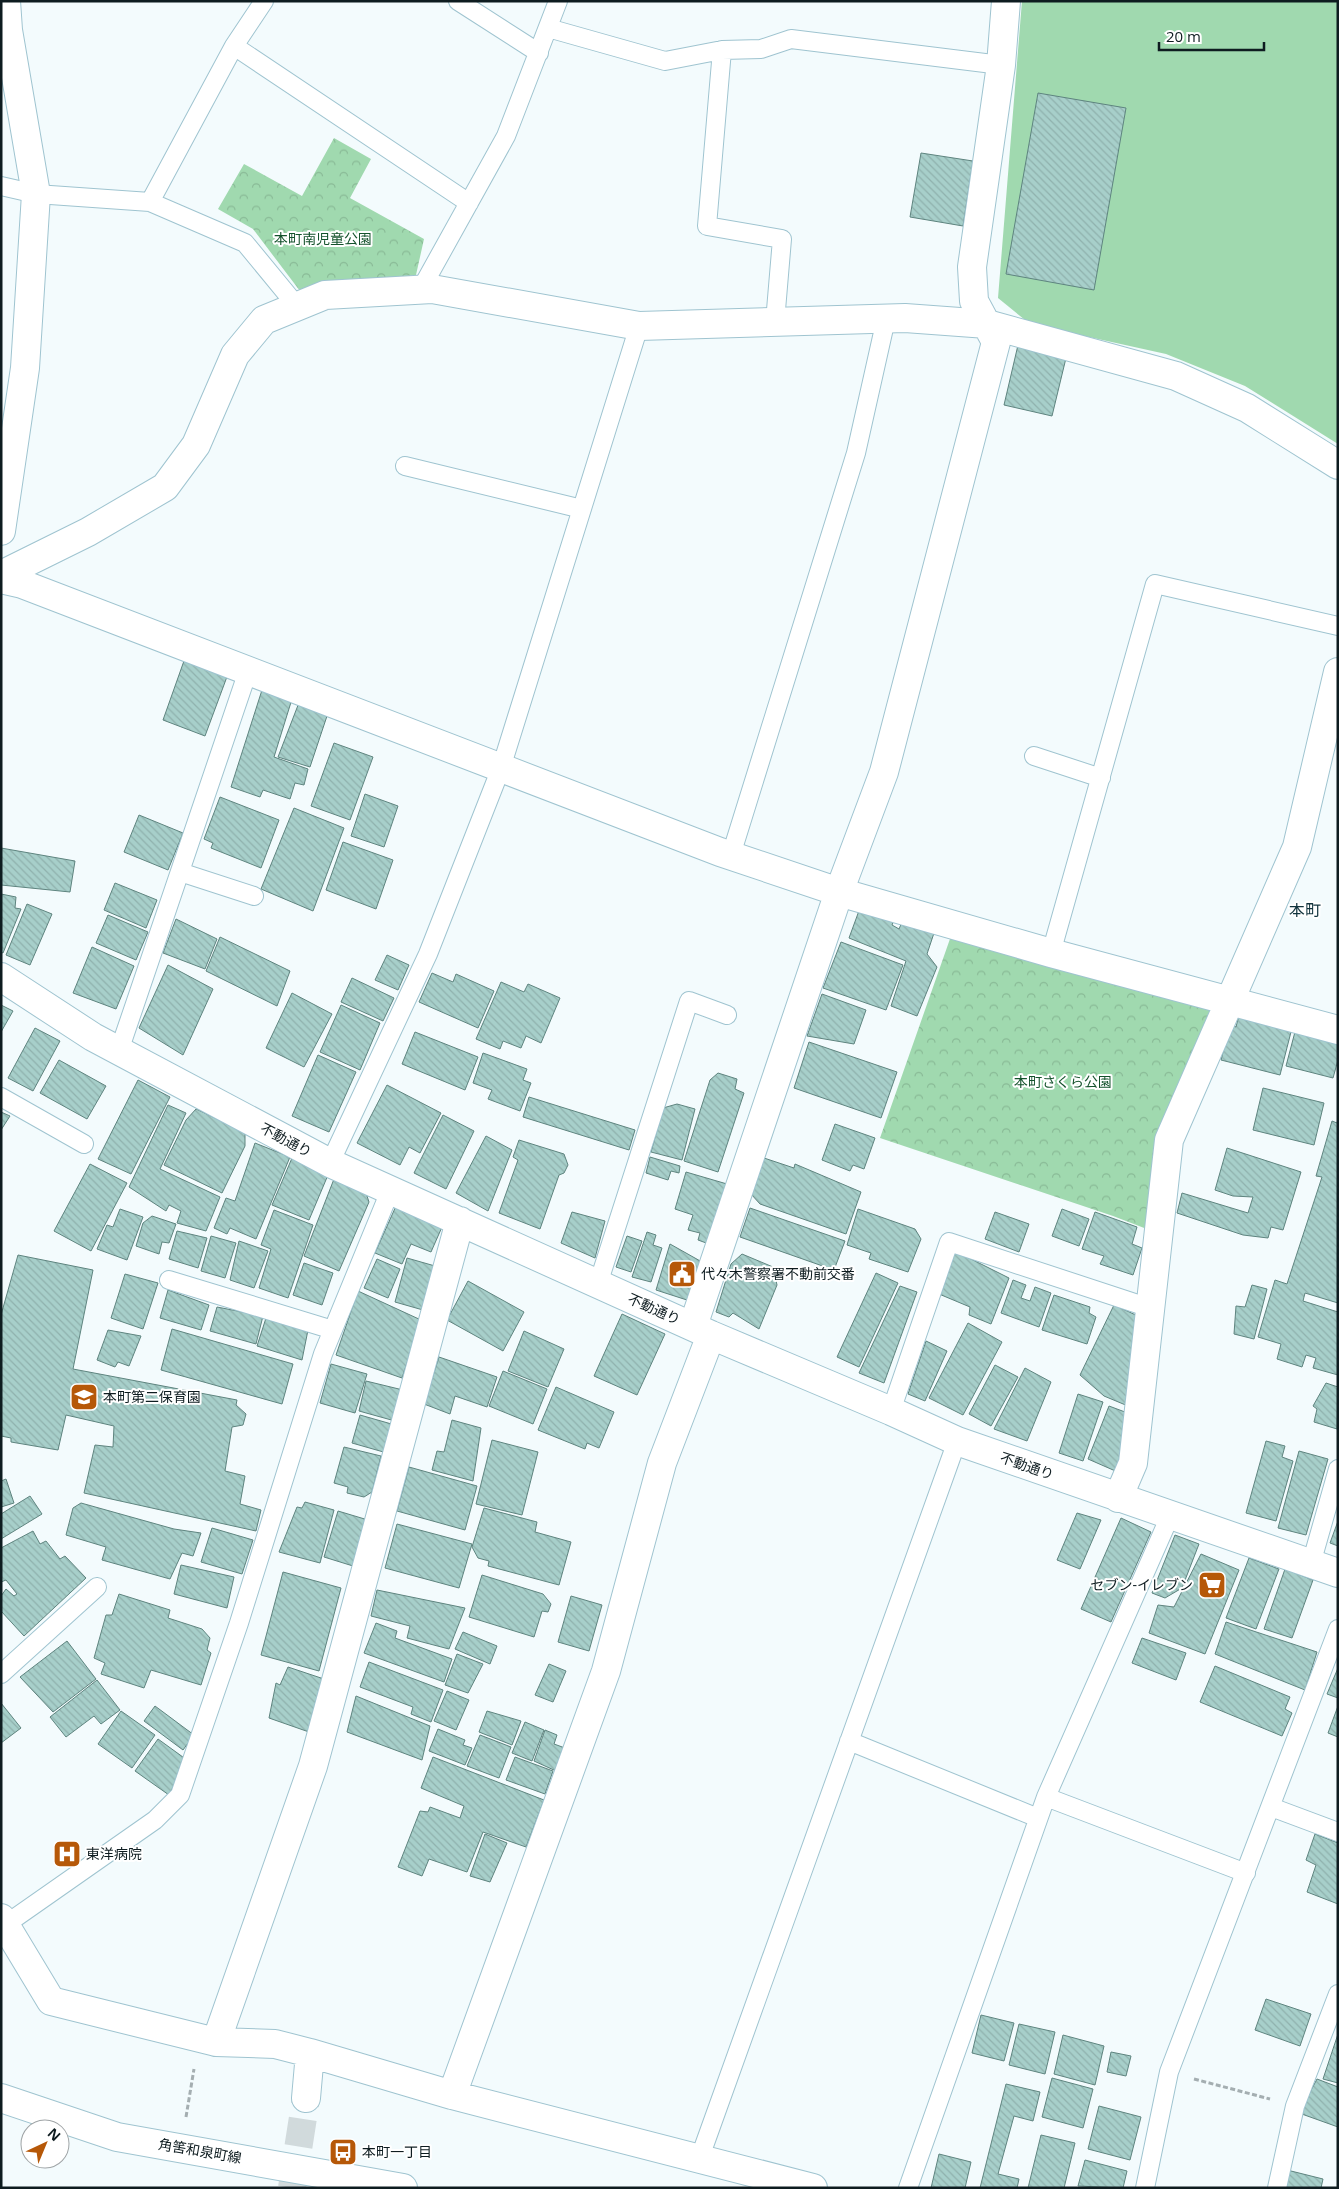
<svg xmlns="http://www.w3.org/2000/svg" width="1339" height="2189" font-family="'Open Sans','Noto Sans JP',sans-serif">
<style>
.grass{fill:#a0d9af}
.park{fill:url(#park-crowns)}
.building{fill:url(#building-back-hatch);stroke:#5e847f}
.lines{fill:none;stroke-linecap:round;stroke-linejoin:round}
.street-tunnel{stroke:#d1dadc;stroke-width:28;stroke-dasharray:28 14;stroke-linecap:butt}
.lane-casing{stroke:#9fc4d0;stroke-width:20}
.street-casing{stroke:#9fc4d0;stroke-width:30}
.secondary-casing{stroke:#9fc4d0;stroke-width:30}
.path{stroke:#a4aeb1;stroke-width:3;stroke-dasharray:5 2.5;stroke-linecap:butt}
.lane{stroke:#fff;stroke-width:18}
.street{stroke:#fff;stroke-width:28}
.secondary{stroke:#fff;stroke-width:28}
.labels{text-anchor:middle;stroke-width:4;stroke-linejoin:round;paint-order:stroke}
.park-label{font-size:14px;fill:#14522c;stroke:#fff}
.street-label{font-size:14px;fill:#0e1c20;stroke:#fff}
.poi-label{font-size:14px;fill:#0e1c20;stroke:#fff;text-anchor:start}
.quarter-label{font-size:16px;fill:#11333d;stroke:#fff}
</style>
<defs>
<pattern id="park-crowns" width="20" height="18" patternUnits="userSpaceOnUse" patternTransform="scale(1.25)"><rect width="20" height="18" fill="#a0d9af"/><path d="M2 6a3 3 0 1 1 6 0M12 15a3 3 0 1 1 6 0" fill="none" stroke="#89ba96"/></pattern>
<pattern id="building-back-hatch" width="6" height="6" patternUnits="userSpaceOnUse" patternTransform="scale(1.25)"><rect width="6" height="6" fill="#a7cfca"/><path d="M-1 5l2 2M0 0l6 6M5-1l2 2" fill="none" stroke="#8fb1ad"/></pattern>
</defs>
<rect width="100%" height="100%" fill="#f3fbfd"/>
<!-- grass -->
<path class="grass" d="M1022,1H1338V444L1245,386L1166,354L1030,324L998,298Z"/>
<!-- park -->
<path class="park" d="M334,138L371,159L350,198L424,239L416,275L300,291L253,229L218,209L244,164L302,196Z
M951,936L1209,1005L1211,1022L1152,1231L1113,1216L880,1138Z"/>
<!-- building -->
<path class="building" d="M1038,93L1126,108L1094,290L1006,274Z
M921,153L973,161L963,226L910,217Z
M1018,345L1066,358L1052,416L1004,405Z
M185,658L228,674L205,736L163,720Z
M262,690L292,699L274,757L308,769L304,785L295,783L290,799L263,790L260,797L231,787Z
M300,700L329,710L310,767L278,757Z
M334,743L373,757L350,820L311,806Z
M365,794L398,806L384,847L351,836Z
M220,797L279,820L261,868L211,848L213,843L204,839Z
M294,808L344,828L313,911L261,889Z
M139,815L183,833L168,870L124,852Z
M343,842L393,860L376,909L326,890Z
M1,848L75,861L70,892L1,885Z
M115,883L157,900L146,928L104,910Z
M1,894L16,897L15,908L21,909L3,953L1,952Z
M27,904L52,914L30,965L6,955Z
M860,908L894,920L892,925L899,929L902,922L934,933L927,954L937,967L917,1016L891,1006L906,961L849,938Z
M108,915L148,932L136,960L96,943Z
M176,919L217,939L205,969L163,953Z
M220,937L290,971L277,1006L206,971Z
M841,942L903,965L886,1010L823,988Z
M92,947L134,966L116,1009L73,993Z
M387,955L409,965L398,990L375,980Z
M168,965L213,989L183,1055L139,1028Z
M432,973L453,982L456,974L494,991L478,1028L419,1002Z
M352,978L394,998L383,1021L341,1002Z
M501,982L524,992L528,984L560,998L541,1043L526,1036L521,1048L503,1041L500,1049L476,1039Z
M292,993L332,1014L304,1067L266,1048Z
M822,994L866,1010L854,1044L807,1036Z
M1,1005L13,1011L1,1032Z
M341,1005L380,1023L360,1070L320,1052Z
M1239,1015L1292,1028L1280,1075L1221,1060L1230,1025L1236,1027Z
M35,1028L60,1041L33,1091L8,1078Z
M1296,1028L1338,1038V1060L1333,1078L1286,1066Z
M415,1032L478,1057L465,1090L402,1064Z
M809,1042L897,1072L881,1118L794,1088Z
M483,1053L527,1069L523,1080L531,1083L520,1111L488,1099L492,1090L473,1083Z
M318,1055L356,1072L329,1132L292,1116Z
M59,1060L106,1086L87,1119L40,1093Z
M718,1073L737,1079L735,1089L744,1093L718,1172L684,1161L710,1080Z
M138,1080L170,1097L131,1174L98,1159Z
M387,1085L441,1113L420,1153L409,1147L400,1165L357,1143Z
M1263,1088L1324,1103L1314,1145L1253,1130Z
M529,1097L635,1130L629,1150L523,1117Z
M677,1104L695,1109L682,1160L651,1152L663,1108Z
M168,1105L186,1113L160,1169L220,1197L206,1231L177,1223L181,1211L169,1205L166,1211L129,1187Z
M196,1109L245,1132V1146L222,1193L164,1165L186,1120Z
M1,1112L10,1116L1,1130Z
M443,1115L474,1131L446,1189L414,1173Z
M1338,1119V1303L1305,1293L1303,1301L1338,1312V1375L1313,1368L1316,1358L1306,1355L1302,1367L1277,1359L1281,1344L1258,1337L1275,1280L1287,1284L1322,1177L1316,1176L1332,1121L1337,1123Z
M835,1124L875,1138L864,1169L853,1165L850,1171L822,1160Z
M486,1136L512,1150L488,1211L456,1193Z
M519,1140L564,1154L568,1165L564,1173L559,1175L540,1229L499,1213L518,1160L513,1157Z
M255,1143L290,1157L256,1239L230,1228L227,1234L214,1228L226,1198L235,1201Z
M1227,1148L1301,1172L1283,1230L1271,1227L1268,1238L1243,1235L1177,1213L1182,1193L1248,1213L1253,1197L1233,1196L1215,1190Z
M650,1157L680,1166L679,1173L671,1171L668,1180L646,1173Z
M292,1158L328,1175L309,1220L272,1205Z
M764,1158L794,1168L795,1164L861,1192L846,1234L760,1204L751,1194Z
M90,1164L127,1183L91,1251L54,1231Z
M686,1172L727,1184L709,1244L698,1240L700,1233L688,1230L693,1215L675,1209Z
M334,1179L366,1193L369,1202L339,1271L304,1256Z
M396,1206L442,1227L431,1252L411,1244L402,1264L375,1253Z
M750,1208L845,1241L834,1270L740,1237Z
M120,1209L143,1217L127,1260L97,1249L107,1225L113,1227Z
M858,1209L915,1229L921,1239L908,1272L869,1259L871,1253L847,1245Z
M1062,1209L1089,1219L1079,1246L1052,1236Z
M274,1210L313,1225L288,1298L259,1288L271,1249L261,1245Z
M572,1212L605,1221L595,1258L561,1243Z
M995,1212L1029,1224L1019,1252L985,1239Z
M1095,1212L1137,1227L1132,1244L1142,1248L1133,1275L1100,1264L1104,1256L1082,1249Z
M152,1216L176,1224L169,1243L162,1242L159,1254L136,1246L143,1223Z
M177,1231L207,1238L198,1268L169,1259Z
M647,1232L656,1235L653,1245L662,1248L651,1282L632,1277Z
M211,1236L236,1243L225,1278L201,1271Z
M627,1236L642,1241L631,1272L616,1267Z
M239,1241L268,1251L254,1288L230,1280Z
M670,1244L702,1262L690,1301L656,1290Z
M955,1251L1009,1278L991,1324L969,1315L970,1307L939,1294Z
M742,1254L773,1267L777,1285L759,1329L733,1313L729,1317L716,1312L731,1264Z
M18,1255L93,1270L73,1369L237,1400L236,1405L246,1414L243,1425L232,1427L225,1471L245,1476L240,1504L261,1510L256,1531L84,1493L95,1445L113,1447L114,1426L66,1415L58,1450L11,1442V1438L1,1436V1315Z
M407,1258L435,1266L423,1310L395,1302Z
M377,1259L400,1269L388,1298L364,1288Z
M304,1263L333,1273L322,1305L293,1295Z
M876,1273L898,1283L859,1367L837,1357Z
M125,1274L158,1283L143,1329L111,1318Z
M1013,1280L1026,1285L1021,1298L1030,1301L1035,1287L1051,1293L1039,1327L1001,1313Z
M468,1281L524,1312L503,1351L447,1320Z
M1252,1285L1267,1289L1254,1339L1234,1334L1236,1306L1245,1307Z
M900,1286L917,1292L884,1383L859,1373Z
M168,1290L209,1305L201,1330L160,1318Z
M358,1291L421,1320L402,1378L336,1355Z
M1054,1295L1090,1307L1089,1313L1096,1317L1087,1344L1042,1330Z
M1114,1305L1138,1316L1128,1406L1104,1396L1080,1375Z
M217,1307L263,1316L256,1344L210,1331Z
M622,1314L665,1334L637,1395L594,1376Z
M266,1318L308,1330L302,1360L257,1346Z
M968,1323L1002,1342L963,1415L929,1398Z
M172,1329L293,1364L282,1404L161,1370Z
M108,1330L141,1336L129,1366L118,1362L115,1367L97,1360Z
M524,1331L564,1349L548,1387L508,1371Z
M926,1341L947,1351L925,1401L908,1394Z
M439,1357L497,1377L487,1407L455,1396L450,1414L424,1404Z
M331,1364L367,1374L355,1413L320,1403Z
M995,1365L1018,1377L991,1426L969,1414Z
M1025,1368L1051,1382L1027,1441L994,1429Z
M503,1371L547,1389L533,1424L489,1406Z
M366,1381L403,1390L395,1421L359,1411Z
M1326,1383L1338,1387L1337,1429L1314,1422L1317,1409L1313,1406Z
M556,1387L614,1412L599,1448L587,1443L585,1449L538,1430Z
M1078,1394L1103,1402L1083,1461L1059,1453Z
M1109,1406L1125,1412L1120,1473L1088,1459Z
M360,1415L395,1425L387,1453L352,1443Z
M452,1420L481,1428L473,1481L432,1470L437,1451L444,1452Z
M492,1440L538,1452L522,1515L476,1504Z
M1266,1441L1285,1446L1282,1457L1293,1461L1276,1521L1246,1513Z
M344,1447L381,1456L372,1492L364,1497L347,1493L348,1487L334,1483Z
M1299,1451L1328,1459L1306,1535L1278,1528Z
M409,1467L477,1486L465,1530L397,1511Z
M6,1479L14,1503L1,1507V1481Z
M30,1496L42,1514L1,1539V1514Z
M305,1502L334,1510L320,1563L279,1552L297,1507L302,1508Z
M81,1503L174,1529L201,1533L193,1556L182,1553L170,1579L102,1560L106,1547L66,1535L73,1508Z
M484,1508L537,1522L535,1532L571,1542L559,1585L488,1566L489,1561L478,1558L472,1547Z
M338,1511L368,1520L353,1566L324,1557Z
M1077,1513L1101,1520L1080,1569L1057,1560Z
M1121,1518L1151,1532L1111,1622L1081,1609Z
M1338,1521V1546L1330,1543Z
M397,1524L472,1544L459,1588L385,1568Z
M212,1528L253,1540L242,1574L201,1562Z
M33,1531L40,1544L46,1541L60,1559L65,1556L86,1578L24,1636L1,1611V1596L6,1589L14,1596L17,1594L6,1580L1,1582V1548Z
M1175,1535L1199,1544L1182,1588L1165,1598L1152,1593Z
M1201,1554L1239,1570L1205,1654L1149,1633L1158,1605L1174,1607Z
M1249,1558L1279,1569L1256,1629L1226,1618Z
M181,1565L234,1577L227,1608L174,1594Z
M1285,1569L1313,1580L1292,1638L1264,1629Z
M283,1572L341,1588L319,1671L261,1655Z
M482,1575L543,1594L551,1604L548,1612L542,1611L534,1637L469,1617Z
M377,1590L465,1608L449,1649L407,1638L410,1626L371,1616Z
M119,1594L170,1610L168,1618L202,1629L210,1638L207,1650L211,1653L201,1685L151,1670L144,1688L101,1674L105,1663L94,1658L106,1615H112Z
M571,1596L602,1605L589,1651L558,1642Z
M1226,1622L1317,1652L1305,1690L1215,1654Z
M376,1623L397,1631L395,1638L452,1659L444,1682L364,1653Z
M463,1632L497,1646L490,1664L455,1649Z
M1142,1638L1186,1653L1176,1680L1132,1663Z
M67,1641L96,1679L53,1712L20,1677Z
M457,1654L483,1664L468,1693L445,1685Z
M369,1662L443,1690L431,1722L411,1714L413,1707L360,1687Z
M549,1664L566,1671L553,1702L535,1695Z
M1215,1666L1290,1697L1285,1709L1292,1713L1282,1736L1200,1702Z
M288,1667L327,1680L309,1732L269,1718L276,1683L280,1685Z
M1338,1668V1698L1327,1694Z
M97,1680L120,1710L101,1724L94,1716L66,1737L50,1717Z
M447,1691L469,1700L456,1730L434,1721Z
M356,1696L430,1726L422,1760L347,1732Z
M1,1703L21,1728L1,1743Z
M155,1706L194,1735L183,1750L144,1721Z
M1338,1706V1737L1328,1733Z
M121,1711L155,1735L132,1768L98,1744Z
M487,1711L521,1721L512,1745L479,1732Z
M525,1722L544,1730L532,1761L512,1753Z
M438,1729L465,1740L463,1745L472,1748L465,1765L429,1751Z
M545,1730L557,1735L554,1744L565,1748L556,1771L534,1761Z
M480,1735L511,1747L499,1778L467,1766Z
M158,1739L187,1760L169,1795L135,1771Z
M433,1757L544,1800L526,1847L483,1832L467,1872L429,1859L422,1876L398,1867L420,1811L428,1812L430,1807L460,1818L464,1806L421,1788Z
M515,1757L553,1771L545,1794L506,1780Z
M485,1834L507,1843L490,1882L470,1876Z
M1315,1834L1338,1843V1904L1307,1892L1316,1865L1306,1860Z
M1266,1999L1311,2014L1300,2046L1255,2030Z
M981,2015L1014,2023L1004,2061L972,2053Z
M1019,2024L1055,2032L1045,2074L1009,2065Z
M1338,2034V2083L1323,2079Z
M1063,2035L1104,2046L1095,2085L1054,2074Z
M1111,2052L1131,2056L1126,2076L1107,2072Z
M1052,2078L1093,2089L1083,2128L1042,2117Z
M1317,2079L1338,2087V2127L1299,2113Z
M1006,2084L1040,2092L1033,2121L1014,2116L998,2174L1019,2179L1017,2188H980Z
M1099,2106L1141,2117L1130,2160L1088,2149Z
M1041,2135L1075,2143L1064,2188H1028Z
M939,2154L971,2162L965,2188H931Z
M1085,2160L1127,2171L1123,2188L1078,2186Z
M1287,2170L1323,2179L1321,2188H1283Z"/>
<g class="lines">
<!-- street-tunnel -->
<path class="street-tunnel" d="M292,2188L306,2098"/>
<defs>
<path id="lane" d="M458,1L539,53
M548,28L665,61L722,50L761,49L791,39L1001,65
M234,46L469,203
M722,50L707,226L782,239L775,322
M1,186L36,194L150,202L245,243L296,305
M150,202L234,46L264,1
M421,289L506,136L558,1
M405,466L582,509
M1034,756L1101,778
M731,855L856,453L886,319
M180,872L254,896
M1051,953L1155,584L1338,626
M119,1051L248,671
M1,1097L84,1144
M330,1163L428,954L501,768L639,326
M169,1280L333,1330
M598,1284L689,1001L727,1015
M891,1411L949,1242L1150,1308
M1311,1564L1338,1469
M1,1674L97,1587
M849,1741L1038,1818
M1046,1797L1246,1873
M1271,1807L1338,1832
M5,1925L155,1820L180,1795L239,1623L323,1354L390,1191
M700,2157L957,1441
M908,2188L1046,1797L1170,1516
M1145,2188L1169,2072L1338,1629
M1277,2188L1295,2106L1338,1994"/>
<path id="street" d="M1,531L25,368L36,194L8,30L6,1
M1,575L88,532L165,487L196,445L235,355L264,320L325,295L432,289L639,326L905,318L987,324L1176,376L1247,408L1338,465
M1,579L22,584L720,852L839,892L1051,953L1338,1030
M1,977L93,1037L330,1163L711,1335L891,1411L957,1441L1338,1573
M693,1326L839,892L884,772L996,342L974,301L972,267L1001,65L1006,1
M1118,1498L1133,1463L1169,1140L1297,847L1338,672
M1,1918L51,2001L216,2042L275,2044L310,2053L452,2095L813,2188
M216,2042L313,1766L460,1221
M452,2095L606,1671L662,1463L711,1335
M306,2098L310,2053"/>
<path id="secondary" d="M1,2098L117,2137L403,2188"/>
</defs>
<!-- lane casing -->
<use href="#lane" class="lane-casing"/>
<!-- street casing -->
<use href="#street" class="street-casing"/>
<!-- secondary casing -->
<use href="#secondary" class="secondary-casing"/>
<!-- path -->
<path class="path" d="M1194,2079L1270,2099
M186,2117L194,2069"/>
<!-- lane -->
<use href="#lane" class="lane"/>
<!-- street -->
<use href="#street" class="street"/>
<!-- secondary -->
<use href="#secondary" class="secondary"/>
</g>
<!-- icons -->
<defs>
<symbol id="civic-square" viewBox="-11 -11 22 22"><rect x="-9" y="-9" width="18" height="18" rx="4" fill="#b65808" stroke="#fff"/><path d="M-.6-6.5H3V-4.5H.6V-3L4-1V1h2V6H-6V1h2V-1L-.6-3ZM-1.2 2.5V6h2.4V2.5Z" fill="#fff"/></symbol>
<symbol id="school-square" viewBox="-11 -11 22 22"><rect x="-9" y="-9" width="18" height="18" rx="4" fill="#b65808" stroke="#fff"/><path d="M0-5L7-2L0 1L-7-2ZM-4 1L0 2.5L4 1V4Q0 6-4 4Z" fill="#fff"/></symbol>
<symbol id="supermarket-square" viewBox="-11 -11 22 22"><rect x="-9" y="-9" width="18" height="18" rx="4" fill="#b65808" stroke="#fff"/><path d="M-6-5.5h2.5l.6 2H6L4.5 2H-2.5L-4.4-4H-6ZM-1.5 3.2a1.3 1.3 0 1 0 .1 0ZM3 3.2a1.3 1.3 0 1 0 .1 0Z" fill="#fff"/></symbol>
<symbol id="hospital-square" viewBox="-11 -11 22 22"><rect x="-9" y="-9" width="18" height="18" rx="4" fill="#b65808" stroke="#fff"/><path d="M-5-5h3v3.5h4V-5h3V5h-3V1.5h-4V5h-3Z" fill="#fff"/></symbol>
<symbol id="bus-square" viewBox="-11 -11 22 22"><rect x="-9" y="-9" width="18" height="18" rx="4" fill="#b65808" stroke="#fff"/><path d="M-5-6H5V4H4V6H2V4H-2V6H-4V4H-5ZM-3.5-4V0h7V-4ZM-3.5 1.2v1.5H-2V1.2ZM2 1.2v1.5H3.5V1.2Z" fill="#fff"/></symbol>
</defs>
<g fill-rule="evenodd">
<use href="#civic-square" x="666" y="1258" width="32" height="32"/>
<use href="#school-square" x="68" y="1381" width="32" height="32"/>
<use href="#supermarket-square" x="1196" y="1569" width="32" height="32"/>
<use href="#hospital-square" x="51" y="1838" width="32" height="32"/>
<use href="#bus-square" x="327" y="2136" width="32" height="32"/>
</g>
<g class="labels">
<!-- park labels -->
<g class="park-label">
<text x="323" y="244">本町南児童公園</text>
<text x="1063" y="1087">本町さくら公園</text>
</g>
<!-- street labels -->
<g class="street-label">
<text transform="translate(286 1140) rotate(28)" y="5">不動通り</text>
<text transform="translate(654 1309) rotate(24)" y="5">不動通り</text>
<text transform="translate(1027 1466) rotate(19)" y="5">不動通り</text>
<text transform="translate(200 2151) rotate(10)" y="5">角筈和泉町線</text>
</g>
<!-- poi labels -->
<g class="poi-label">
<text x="701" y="1279">代々木警察署不動前交番</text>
<text x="103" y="1402">本町第二保育園</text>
<text x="1193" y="1590" text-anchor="end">セブン-イレブン</text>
<text x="86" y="1859">東洋病院</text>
<text x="362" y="2157">本町一丁目</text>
</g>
<!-- quarter labels -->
<g class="quarter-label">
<text x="1305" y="916">本町</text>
</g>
</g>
<!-- border -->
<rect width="1339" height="2189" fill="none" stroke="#0e1c20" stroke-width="5"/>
<!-- north arrow -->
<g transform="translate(45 2144) rotate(44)"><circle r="24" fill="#ffffff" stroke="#9fa4a6"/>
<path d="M0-4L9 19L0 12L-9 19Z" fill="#b65808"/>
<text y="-8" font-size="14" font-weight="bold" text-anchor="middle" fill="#0e1c20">N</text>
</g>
<!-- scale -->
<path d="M1159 42v8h105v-8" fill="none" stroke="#0e1c20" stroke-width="2.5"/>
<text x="1166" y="42" font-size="15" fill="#0e1c20" stroke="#ffffff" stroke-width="4" paint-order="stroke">20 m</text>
</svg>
